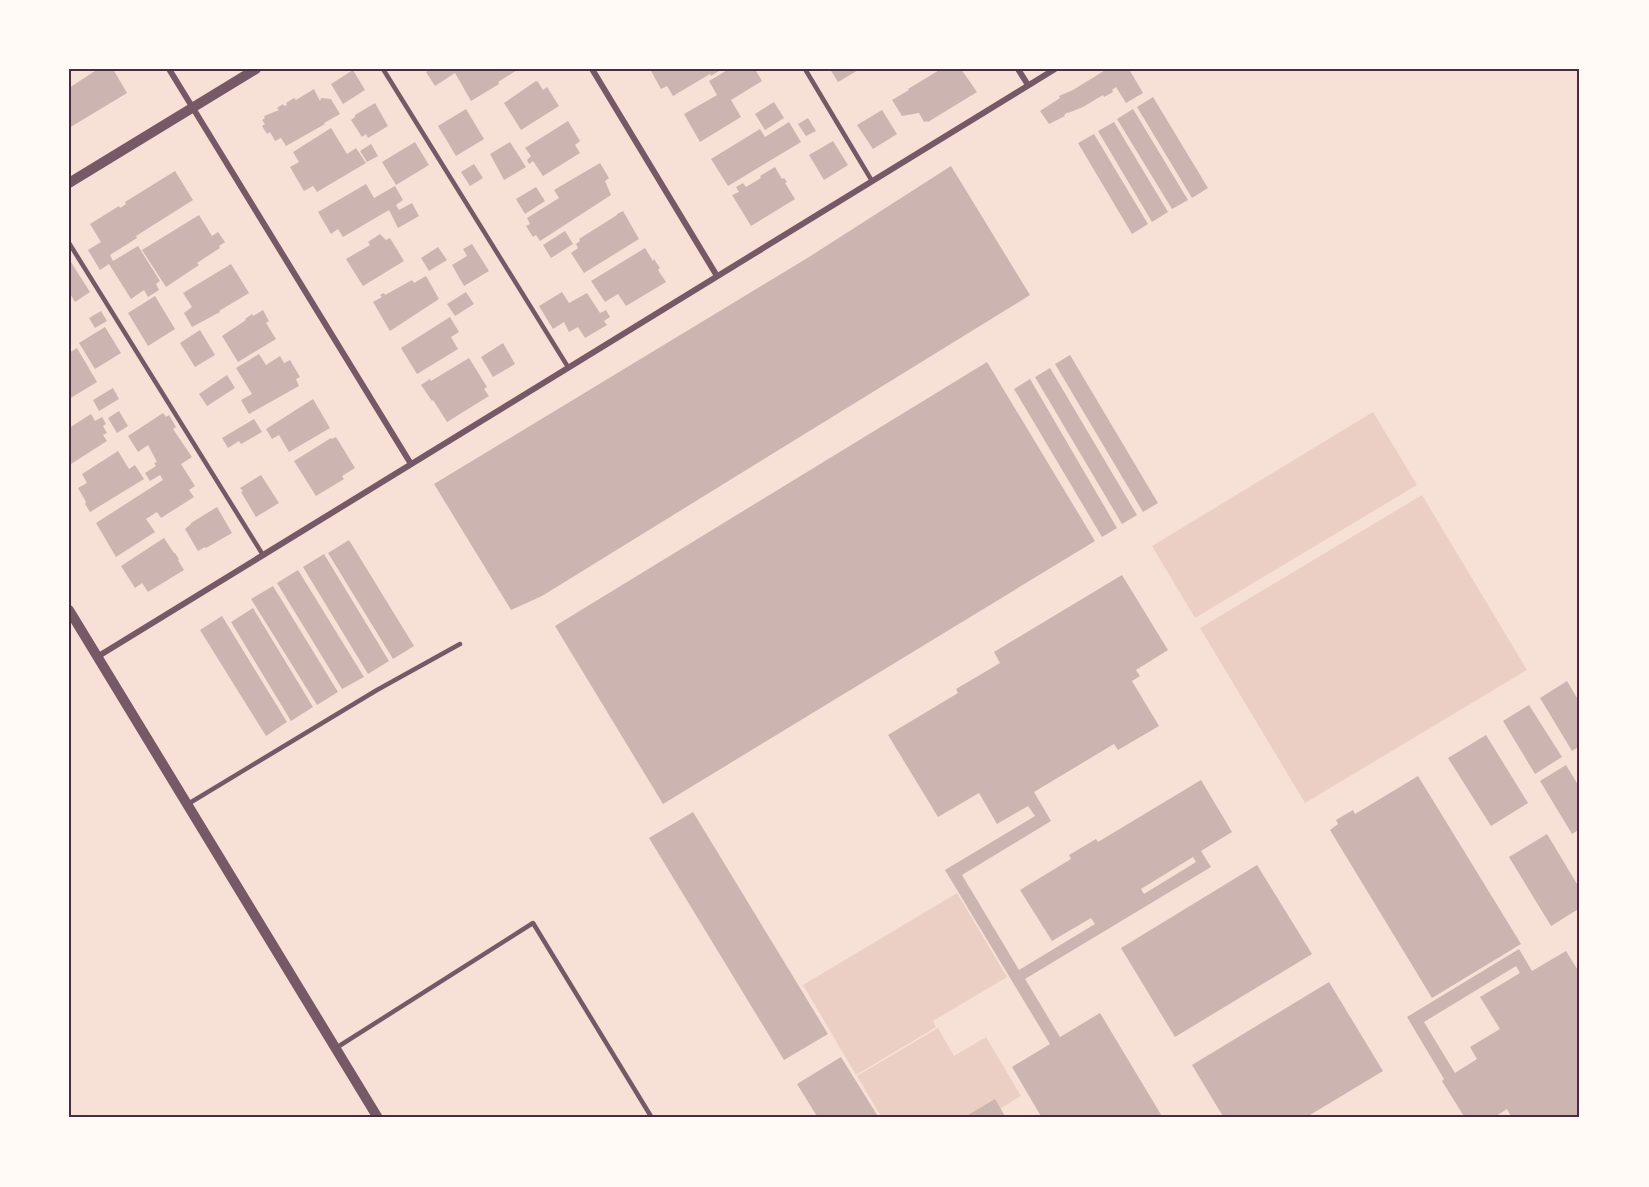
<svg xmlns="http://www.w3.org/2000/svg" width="1649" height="1187" font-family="'Crimson Pro',serif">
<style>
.green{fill:#ebcfc5}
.building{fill:#ccb4b1;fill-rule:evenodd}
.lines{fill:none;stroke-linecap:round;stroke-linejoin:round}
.service{stroke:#755966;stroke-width:4.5}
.minor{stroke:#755966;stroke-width:6}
.tertiary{stroke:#755966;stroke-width:10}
.neatline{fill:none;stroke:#4a2c40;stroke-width:2}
</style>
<rect width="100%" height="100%" fill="#f7e1d7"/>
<!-- green -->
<path class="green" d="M1373,412L1417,485L1195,618L1152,546Z
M1422,495L1527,670L1305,803L1200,628Z
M957,893L1007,977L933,1021L936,1027L856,1075L803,985Z
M938,1028L954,1056L986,1037L1021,1096L985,1118H882L857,1076Z"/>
<!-- building -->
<path class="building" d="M98,69H113L127,93L69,128V88Z
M431,69H519L498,82L499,84L471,101L455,73L435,86L426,72Z
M654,69H722L711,76L710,74L673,96L667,86L661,89L651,71Z
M729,69H755L762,81L731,100L741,117L700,142L684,114L717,95L709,81Z
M830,69H860L838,82Z
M941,69H961L977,92L928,122L927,121L924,122L919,113L902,116L892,100L909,90L908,89Z
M1107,69H1129L1143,93L1126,103L1116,87L1112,90L1113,92L1104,97L1103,95L1083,107L1068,113V112L1064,115L1065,116L1049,124L1040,111L1060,98L1059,96L1073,90Z
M353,70L365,90L343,104L331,84Z
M536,81L538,82L543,90L547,87L559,106L521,130L504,103Z
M314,89L320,101L321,98L331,99L340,114L324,123L325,124L286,146L281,138L275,141L270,132L267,134L262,126L265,124L262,120L265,118L264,116L279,110L277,108L283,104L284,106L287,105L286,103L294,98L296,100Z
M1153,97L1208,188L1192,198L1137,107Z
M774,102L784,118L765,130L755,114Z
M375,103L388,126L368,138L366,134L362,137L351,120L355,117V115Z
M466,109L484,139L456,156L438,126Z
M1133,109L1188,200L1172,209L1117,119Z
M882,110L897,134L873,149L857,125Z
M808,118L816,131L806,136L798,124Z
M568,121L580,141L575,145L580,153L543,176L533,161L529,164L527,160L531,156L525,148Z
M789,122L801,142L728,186L711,159L760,129L765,137Z
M1114,122L1168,212L1152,222L1098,131Z
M331,128L347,154L356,148L366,163L317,192L313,186L304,191L290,167L299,162L293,152Z
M1094,134L1148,224L1132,234L1078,143Z
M833,141L848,165L824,180L809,155Z
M415,142L429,165L396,185L382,162Z
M510,142L526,167L504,180L490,154Z
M371,144L378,156L367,162L360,151Z
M600,163L609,178L605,181L611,195L540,241L536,235L533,237L526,226L530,224L527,218L559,198L554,190Z
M474,164L483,178L470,186L461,172Z
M951,166L1030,295L542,596L511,610L434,484L809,257Z
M775,167L782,179L784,178L787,182L785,183L795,199L751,226L732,195L739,192L736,187L743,183L746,187L761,178L760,176Z
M175,171L193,200L136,236L137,238L110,255L113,261L138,246L160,281L156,284L159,290L148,297L144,290L131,299L109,264L100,270L88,250L101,242L90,224L119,206L120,208L126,204L125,202Z
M366,184L374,198L395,186L403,200L396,205L399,210L412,203L419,216L398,228L389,210L343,237L338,229L331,234L318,212Z
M536,187L545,201L525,214L516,199Z
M623,211L639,239L584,273L571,253L578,248L576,244L580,241L579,239L617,215V214Z
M199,215L212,236L218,232L225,242L219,246L220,248L197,263L199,265L166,287L142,250Z
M565,231L573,244L551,258L543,245Z
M380,234L386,240L390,238L404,261L363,286L346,259L370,245L368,242Z
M472,244L489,271L464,286L452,265L467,256L463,249Z
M438,247L447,260L429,271L421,258Z
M645,248L653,261L654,259L660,268L658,270L666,282L626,306L618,294L605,302L591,281Z
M69,259L90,292L75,302L69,292Z
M231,264L249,293L219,311L220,312L192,327L184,313L192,307L183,293Z
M426,276L439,299L390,331L373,302L382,297L380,295L384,293L385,295L412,280L414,283Z
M466,292L474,304L455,316L447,304Z
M562,292L569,303L587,293L600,313L606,310L610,317L604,321L607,325L585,338L578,327L569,332L564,322L553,329L539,306Z
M155,296L175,329L148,346L128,313Z
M263,310L269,321L266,323L276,339L238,362L222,336L246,320L245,319L252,314L253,316Z
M101,311L107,321L95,328L89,318Z
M450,317L459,332L451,337L458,349L417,374L401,348Z
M105,327L121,353L95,369L79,343Z
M200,330L215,355L195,367L180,343Z
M503,343L515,364L493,377L481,357Z
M77,348L97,382L69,399V353Z
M259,354L266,365L280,356L284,363L290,360L300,377L296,379L299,386L249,414L241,400L252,394L236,368Z
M1070,355L1158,503L1143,512L1055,364Z
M469,358L487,387L484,389L489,396L447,422L433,400L432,401L421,385L430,379L431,381Z
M987,362L1095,541L663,804L555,626Z
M1050,368L1137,515L1122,524L1035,377Z
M227,375L235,388L207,406L199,394Z
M1030,379L1117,528L1102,537L1014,389Z
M113,388L119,399L99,411L93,400Z
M313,399L330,428L289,452L279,435L272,439L266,429Z
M119,411L128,426L117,433L108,418Z
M163,413L166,417L169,415L176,427L173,429L192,457L181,464L195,486L189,490L194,497L161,518L157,512L146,519L155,532L116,557L96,523L163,480L160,475L150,481L145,473L156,466L154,463L157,462L148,445L138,452L128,436Z
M91,414L95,421L102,417L106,424L103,426L107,433L103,435L107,441L71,464L69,461V428Z
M254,419L262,432L241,444L239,441L228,448L222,438Z
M336,437L355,468L342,476L344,479L316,496L294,461L331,438L332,439Z
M118,451L129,469L135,465L144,479L90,512L85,504L86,502L78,488L87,483L82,474Z
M261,475L279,503L256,517L241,492L243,491L240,488Z
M217,507L232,533L206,548L205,547L198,551L185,529L191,524V523Z
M164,538L174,553H175L179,559L178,560L184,570L148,592L142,583L135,588L121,566Z
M349,540L414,646L393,659L328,553Z
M324,554L389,661L368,674L303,567Z
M298,570L364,677L342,689L277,583Z
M1122,575L1168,650L1136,670L1140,676L1132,681L1159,726L1118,750L1114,744L1034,792L1051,821L962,875L1019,970L1095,924L1091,918L1052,941L1020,890L1071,859L1069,855L1096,839L1098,842L1201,780L1232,832L1201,851L1211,867L1025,979L1060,1037L1100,1013L1163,1118H1042L1012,1067L1050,1044L945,870L1035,816L1028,806L997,824L979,793L938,817L888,735L958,693L956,689L1000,663L994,652ZM1193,857L1196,862L1144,894L1141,889Z
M273,586L338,692L317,705L251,599Z
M253,608L313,707L291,721L231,622Z
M222,616L287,722L266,736L200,630Z
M1567,681L1580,703V746L1572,751L1540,698Z
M1529,705L1562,757L1535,774L1503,721Z
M1486,735L1528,803L1491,826L1448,758Z
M1566,765L1580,788V829L1572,834L1540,781Z
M1418,776L1521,944L1432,998L1330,830L1338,824L1336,820L1353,810L1355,814Z
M693,812L828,1034L784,1060L649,838Z
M1547,834L1580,889V908L1551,926L1509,857Z
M1257,865L1312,954L1175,1037L1121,948Z
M1519,949L1532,971L1566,951L1579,972H1580V1118H1512L1507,1109L1493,1118H1465L1442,1081L1444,1079L1407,1017ZM1516,966L1520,973L1480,997L1500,1029L1470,1047L1477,1059L1455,1073L1424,1022Z
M1329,982L1383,1071L1305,1118H1224L1192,1065Z
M841,1057L879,1118H818L797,1084Z
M995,1099L1006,1118H963Z"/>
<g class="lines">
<!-- service -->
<path class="service" d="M383,69L568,367
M805,69L872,181
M69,243L263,555
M188,804L377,690L460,644
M336,1048L533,923L652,1118"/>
<!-- minor -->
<path class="minor" d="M169,69L411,464
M592,69L717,276
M1018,69L1028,85
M97,657L1055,69"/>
<!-- tertiary -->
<path class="tertiary" d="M69,183L256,69
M69,610L378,1118"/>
</g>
<!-- border -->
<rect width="1649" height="1187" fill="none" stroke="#fffaf5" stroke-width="141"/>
<rect x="70" y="70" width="1508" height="1046" class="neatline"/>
</svg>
